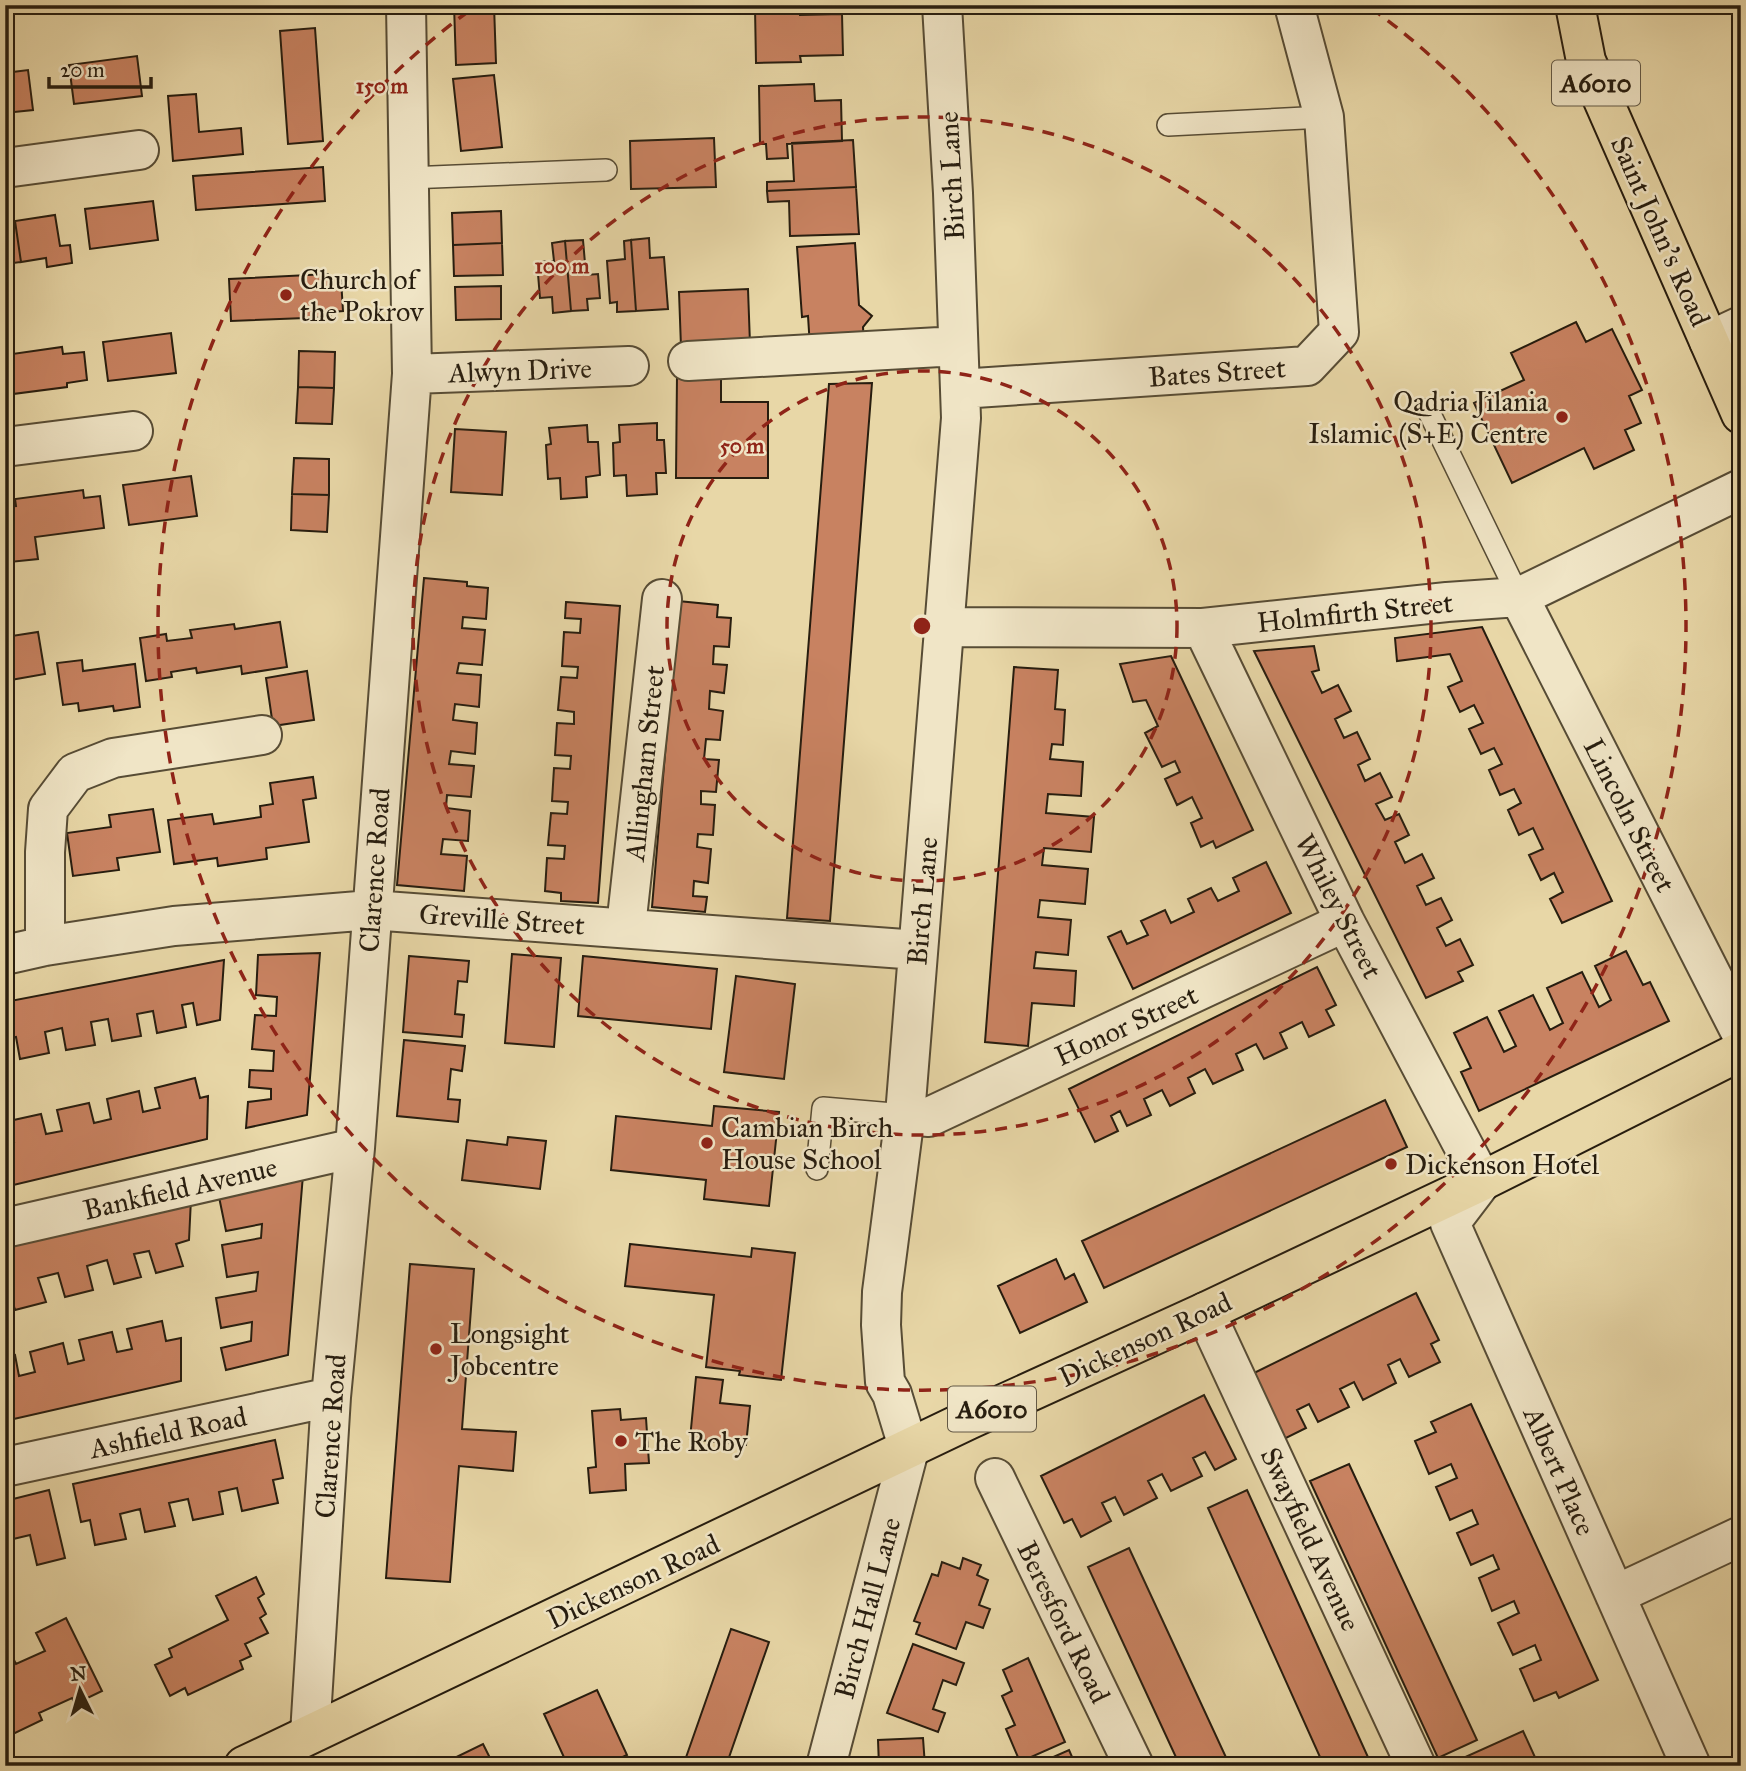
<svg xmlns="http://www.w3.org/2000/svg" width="1746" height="1771" font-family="'IM FELL Great Primer',serif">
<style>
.building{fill:#c88261;stroke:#271d0f;stroke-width:2}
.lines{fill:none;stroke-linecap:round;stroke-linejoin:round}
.lane-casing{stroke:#574c35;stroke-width:24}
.street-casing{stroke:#574c35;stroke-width:42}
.primary-casing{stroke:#271d0f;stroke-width:42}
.highway-casing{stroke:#271d0f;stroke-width:42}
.lane{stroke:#f0e5c6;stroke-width:21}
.street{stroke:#f0e5c6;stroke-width:38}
.primary{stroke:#e8d7a7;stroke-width:38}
.highway{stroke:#e8d7a7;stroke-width:38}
.ring{fill:none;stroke:#8f2418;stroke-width:3.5;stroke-dasharray:12 9}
.poi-dot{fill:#8f2418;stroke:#f0e5c6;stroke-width:2.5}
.labels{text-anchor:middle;stroke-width:5;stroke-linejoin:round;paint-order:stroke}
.shield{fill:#f0e5c6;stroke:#635946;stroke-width:2}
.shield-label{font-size:26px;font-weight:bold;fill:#271d0f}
.street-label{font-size:28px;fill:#271d0f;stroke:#f0e5c6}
.poi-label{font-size:28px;fill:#271d0f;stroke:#f0e5c6;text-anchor:start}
.centre{fill:#8f2418;stroke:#f0e5c6;stroke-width:3.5}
.ring-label{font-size:21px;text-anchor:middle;font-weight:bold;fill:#8f2418;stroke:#f0e5c6;stroke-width:5;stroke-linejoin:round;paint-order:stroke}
</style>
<rect width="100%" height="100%" fill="#e8d7a7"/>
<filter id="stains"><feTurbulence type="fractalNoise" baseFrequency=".00286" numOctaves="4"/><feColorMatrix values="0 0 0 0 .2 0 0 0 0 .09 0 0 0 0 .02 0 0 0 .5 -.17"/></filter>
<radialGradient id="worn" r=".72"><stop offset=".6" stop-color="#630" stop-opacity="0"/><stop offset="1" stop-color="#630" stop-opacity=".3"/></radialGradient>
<!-- building -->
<path class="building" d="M267,5H314V8L267,10Z
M454,5H494L496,63L456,65Z
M800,7V15L842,14L843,55L800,56L801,62L756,63L755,8Z
M315,28L323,141L288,144L280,31Z
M137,56L142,96L74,104L69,65Z
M28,70L33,110L5,113V73Z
M494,75L502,147L461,151L453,79Z
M814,84L815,101L841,100L842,141L787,144L788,158L767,159L766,144H760L759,86Z
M196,94L199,132L241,128L243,154L173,161L168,96Z
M714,138L716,187L631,189L630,141Z
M853,140L856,187L767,191V182L794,181L792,143Z
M323,167L325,201L196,210L193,176Z
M856,187L859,234L790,236L789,201L768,202L767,191Z
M153,201L158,240L90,249L85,209Z
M501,211L502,243L453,245L452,213Z
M55,215L60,246L70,245L72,263L47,267L46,258L21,262L15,221Z
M15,221L21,262L5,264V222Z
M649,238L650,258L664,257L668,309L636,311L631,240Z
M583,240L586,275L598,274L600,298L587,299L588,310L571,311L565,241Z
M631,240L636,311L617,312V302L610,303L607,261L625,259L624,241Z
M565,241L571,311L553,313L552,297L540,298L537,262L554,261L552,243Z
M502,243L503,275L454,276L453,245Z
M855,243L859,305L872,316L863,327L864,343L810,347L808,316L802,317L797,247Z
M328,274L329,279H341L343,311L331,312V317L231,321L229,279Z
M501,286V319L456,320L455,287Z
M748,289L750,344L681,347L679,292Z
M1576,322L1586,342L1612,329L1642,390L1629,396L1641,423L1625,430L1634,450L1594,469L1584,448L1512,483L1474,403L1524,380L1511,353Z
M171,333L176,373L108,381L103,342Z
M62,347L63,354L84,352L87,380L67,383V387L5,395V355Z
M299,351L335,352L334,388L298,387Z
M677,375L721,376V402H768V478H676Z
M872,383L830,921L787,918L829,384Z
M298,387L334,388L332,424L296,423Z
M657,423V440H664L666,473H656L657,494L627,496L626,475L614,476L613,443L620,442L619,425Z
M587,425L588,442H598L600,475L586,477L587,497L561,499L560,478L548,479L546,445L551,444L549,428Z
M455,429L506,432L502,495L451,492Z
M294,458L329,459V495L292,494Z
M191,476L197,516L129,525L123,485Z
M83,490L84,498L100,496L104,528L35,537L38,559L10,562L5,507L16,506L15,499Z
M292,494L329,495L327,532L291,530Z
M424,578L467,582V586L488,588L486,619L463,617L462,628L485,630L482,665L459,663L457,673L481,675L479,707L455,704L453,720L477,723L475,754L451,751L449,764L474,766L471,797L447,795L446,808L470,811L468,841L443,839L441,854L467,856L464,891L397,885Z
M678,601L718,605L717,617L731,618L729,647L714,646L713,664L727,665L724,693L710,691L709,709L723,711L720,740L706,739L704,759L719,760L716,792L701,791V804L715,805L713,835L698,834L697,847L711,849L708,883L694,881L693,896L707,897L705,912L652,907Z
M566,602L620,606L598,903L561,901V893L545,891L547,858L564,859L565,846L548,845L551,813L567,814L568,802L552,801L554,768L570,769L571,756L555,755L557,723L574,724V712L558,710L561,677L577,678L578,667L562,666L564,632L580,633L581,619L565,618Z
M280,622L287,667L242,674L241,666L197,673L196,668L171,672L172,677L146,681L140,638L166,634L167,641L192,638L190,630L234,624L235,629Z
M1482,627L1612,901L1562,923L1550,899L1563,892L1554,873L1541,880L1529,855L1543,849L1533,828L1519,835L1508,810L1521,803L1514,789L1500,795L1489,770L1502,764L1494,748L1481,754L1469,729L1483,723L1474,705L1460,712L1448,687L1462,681L1450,654L1397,661L1395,638Z
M38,632L45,674L5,681V637Z
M1314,646L1319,670L1312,672L1322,693L1338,685L1351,711L1335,719L1344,738L1357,732L1370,759L1358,765L1365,781L1380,773L1392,797L1376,804L1385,820L1399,814L1409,835L1395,842L1405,863L1422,854L1434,878L1417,886L1426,905L1441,898L1452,920L1437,928L1446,946L1460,939L1473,965L1458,972L1463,981L1426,998L1254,651Z
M1171,656L1253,830L1216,848L1213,841L1201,847L1191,823L1202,818L1192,797L1177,805L1165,779L1180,772L1175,761L1162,767L1145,733L1158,726L1146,700L1133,702L1120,664Z
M82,660L83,671L135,664L140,707L114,711L113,706L79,711L78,703L63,705L57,663Z
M1014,667L1058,670L1055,709L1065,710L1063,745L1052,744L1050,759L1083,762L1081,796L1048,794L1046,813L1094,817L1091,852L1044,848L1042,865L1088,869L1085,904L1040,900L1038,917L1071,920L1068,955L1036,952L1034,968L1076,971L1074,1006L1032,1003L1028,1046L985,1042Z
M307,671L314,720L273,726L266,678Z
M313,777L316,798L303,800L309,842L266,848L267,859L218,866L217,858L174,864L168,820L212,814L214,824L261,817L260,806L273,804L270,783Z
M153,809L160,852L117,858L119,870L73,876L67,833L111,827L109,815Z
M1266,862L1291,913L1133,989L1108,937L1121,931L1127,944L1148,935L1141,921L1165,910L1171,923L1194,912L1188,899L1211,888L1218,901L1239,891L1233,878Z
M1626,951L1643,985L1650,982L1669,1021L1479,1111L1461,1072L1471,1068L1454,1033L1487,1017L1504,1052L1516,1046L1499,1011L1533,995L1550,1030L1563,1023L1547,988L1582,972L1599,1007L1611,1000L1595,966Z
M320,953L307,1115L246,1128L248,1102L271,1099V1089L249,1087L250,1070L273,1071L274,1051L252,1049L255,1015L276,1016L277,997L256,995L258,955Z
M512,954L561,958L554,1047L505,1043Z
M409,956L469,961L467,982L458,981L455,1014L464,1015L462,1037L403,1032Z
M583,956L717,969L711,1029L578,1016Z
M224,960L220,1020L197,1025L193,1003L182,1005L186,1027L157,1033L153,1011L137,1014L141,1036L112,1041L108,1019L91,1022L95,1045L66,1050L62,1028L45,1032L49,1053L20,1059L16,1037L5,1039V1002Z
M1317,967L1336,1005L1326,1010L1334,1025L1309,1037L1302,1022L1280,1033L1287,1048L1264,1059L1256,1044L1236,1054L1243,1070L1213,1084L1205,1069L1188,1078L1195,1093L1170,1106L1162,1090L1144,1099L1151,1115L1127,1126L1120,1111L1111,1116L1118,1131L1095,1142L1069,1089Z
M736,976L795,984L784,1079L724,1072Z
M404,1040L465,1046L462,1071L451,1069L448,1099L460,1100L458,1122L397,1116Z
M195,1078L200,1098L208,1096L207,1139L5,1187V1144L14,1142L9,1121L41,1114L46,1134L62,1131L57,1110L89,1103L94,1123L111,1119L107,1099L139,1091L143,1112L160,1108L155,1088Z
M1385,1100L1407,1147L1104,1288L1082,1241Z
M714,1106L779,1112L769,1206L704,1199L706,1180L611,1170L616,1116L712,1126Z
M508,1137L546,1141L540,1189L462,1180L467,1140L507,1145Z
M303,1175L288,1355L226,1370L221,1348L251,1341L252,1322L221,1328L216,1298L256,1291L258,1272L227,1277L222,1245L261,1238L262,1224L226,1231L218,1192Z
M191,1199L189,1240L176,1244L183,1266L156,1273L149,1251L134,1254L141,1277L114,1284L107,1260L87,1266L93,1290L65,1297L58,1273L38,1278L46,1302L15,1310L8,1285L5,1286V1244Z
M630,1244L751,1257L752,1248L795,1253L781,1380L739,1375L740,1371L706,1367L714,1295L625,1286Z
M1056,1259L1065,1279L1074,1274L1087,1302L1020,1333L998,1286Z
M410,1264L474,1269L462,1429L516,1432L513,1471L459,1466L450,1582L386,1578Z
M1416,1293L1439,1340L1431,1344L1440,1362L1409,1377L1400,1359L1388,1365L1396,1383L1363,1400L1354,1382L1340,1389L1349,1407L1318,1422L1309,1404L1297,1410L1306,1428L1284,1439L1252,1374Z
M162,1321L166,1341L181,1338V1381L5,1421V1357L15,1355L19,1376L35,1372L30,1352L63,1343L68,1364L84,1360L79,1340L112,1332L117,1352L132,1349L127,1329Z
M696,1377L723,1380L720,1403L750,1406L746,1445L690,1439Z
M1204,1395L1236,1459L1215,1470L1205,1452L1193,1458L1202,1476L1171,1491L1162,1474L1148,1481L1157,1498L1124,1515L1115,1497L1102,1503L1111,1521L1081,1537L1072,1519L1064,1523L1041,1476Z
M1471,1404L1598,1680L1559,1698L1556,1692L1534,1701L1520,1669L1541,1660L1535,1645L1513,1655L1498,1623L1519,1613L1514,1601L1492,1611L1479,1578L1499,1569L1493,1555L1471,1565L1457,1533L1478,1524L1472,1510L1450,1520L1436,1487L1457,1478L1451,1464L1429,1474L1415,1441L1436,1432L1431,1422Z
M620,1409L621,1420L646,1418L649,1463L625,1464L626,1490L590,1493L588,1468L596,1467L592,1411Z
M275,1440L283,1478L273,1480L278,1503L242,1511L237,1488L219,1492L223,1514L193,1520L188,1499L169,1503L175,1526L145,1532L140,1509L120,1514L126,1539L95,1545L90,1520L81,1522L73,1484Z
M1349,1464L1477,1740L1438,1758L1310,1481Z
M49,1490L65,1558L37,1565L30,1535L5,1541V1501Z
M1247,1490L1372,1766H1324L1208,1508Z
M5,1545L11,1571L5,1572Z
M1129,1548L1230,1766H1180L1088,1567Z
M963,1558L981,1565L977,1575L988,1580L979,1605L990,1609L983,1628L966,1622L956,1649L916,1634L920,1623L914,1621L932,1574L938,1576L942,1562L960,1569Z
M256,1577L264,1594L258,1598L266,1614L260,1618L268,1633L245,1644L251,1656L240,1661L243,1669L188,1695L185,1688L170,1696L155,1665L172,1657L169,1649L228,1620L216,1596Z
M66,1618L102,1691L75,1704L72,1698L39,1713L42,1720L13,1734L5,1718V1647L7,1646L16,1664L45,1651L36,1633Z
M731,1629L769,1642L726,1766H683Z
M913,1644L964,1663L956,1685L943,1680L933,1709L945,1713L938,1732L887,1713Z
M1028,1658L1065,1742L1020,1762L1006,1729L1015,1725L1002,1696L1012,1691L1003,1670Z
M597,1690L627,1755L603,1766H568L544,1714Z
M1523,1731L1539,1766H1466L1463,1758Z
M923,1738L925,1766H879L878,1740Z
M483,1744L494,1766H438Z
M1069,1750L1076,1766H1033Z"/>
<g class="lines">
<defs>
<path id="lane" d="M1168,125L1324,117
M408,178L606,170
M1428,410L1519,597
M817,1169L823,1108L905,1115"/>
<path id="street" d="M5,168L139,150
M1709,341L1741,326
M688,361L958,346
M412,374L629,366
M960,389L1307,366L1339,332L1324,117L1294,5
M5,447L133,431
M1519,597L1741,1033
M944,627L1203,628L1447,602L1519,597L1741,489
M1203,628L1345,922L1482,1181L1450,1223L1691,1766
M626,927L662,599
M45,946V852L48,809L75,773L113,758L262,735
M5,955L45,946L174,926L371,910L918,950
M905,1115L929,1117L1345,922
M5,1228L355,1148
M1205,1312L1416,1766
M5,1467L331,1397
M995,1478L1134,1766
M1615,1595L1741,1536
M310,1734L331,1397L355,1148L412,374L406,5
M826,1766L909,1450L892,1394L885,1382L881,1325L882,1292L905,1115L961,418L953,193L942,5"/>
<path id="primary" d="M1575,5L1586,61L1741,414"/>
<path id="highway" d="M244,1766L968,1420L1205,1312L1482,1181L1741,1051"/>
</defs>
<!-- lane casing -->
<use href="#lane" class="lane-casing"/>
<!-- street casing -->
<use href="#street" class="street-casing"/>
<!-- primary casing -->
<use href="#primary" class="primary-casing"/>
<!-- highway casing -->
<use href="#highway" class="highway-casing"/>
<!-- lane -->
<use href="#lane" class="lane"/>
<!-- street -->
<use href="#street" class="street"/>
<!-- primary -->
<use href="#primary" class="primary"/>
<!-- highway -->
<use href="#highway" class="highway"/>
</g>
<!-- distance rings -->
<g class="ring">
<circle cx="922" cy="626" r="255"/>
<circle cx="922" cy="626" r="509"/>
<path d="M1371 8A764 764 0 1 1 473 8"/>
</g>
<!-- markers -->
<g class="poi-dot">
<circle cx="286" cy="295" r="7"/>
<circle cx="1562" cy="417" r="7"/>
<circle cx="707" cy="1143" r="7"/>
<circle cx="1391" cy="1164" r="7"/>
<circle cx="436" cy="1349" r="7"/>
<circle cx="621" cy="1441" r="7"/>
</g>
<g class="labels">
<!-- shield labels -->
<g class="shield">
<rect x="1552" y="60.5" width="88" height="45" rx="5"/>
<rect x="948" y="1386.5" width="88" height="45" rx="5"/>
</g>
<g class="shield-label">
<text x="1596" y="92">A6010</text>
<text x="992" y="1418">A6010</text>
</g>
<!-- street labels -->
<g class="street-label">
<text transform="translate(951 176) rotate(-93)" y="10">Birch Lane</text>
<text transform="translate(1661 231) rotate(66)" y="10">Saint John's Road</text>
<text transform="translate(520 370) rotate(-2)" y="10">Alwyn Drive</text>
<text transform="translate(1217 372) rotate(-4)" y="10">Bates Street</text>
<text transform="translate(1355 612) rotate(-6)" y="10">Holmfirth Street</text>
<text transform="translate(644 763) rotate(-84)" y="10">Allingham Street</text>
<text transform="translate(1630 815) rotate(63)" y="10">Lincoln Street</text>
<text transform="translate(374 870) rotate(-86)" y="10">Clarence Road</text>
<text transform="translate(922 901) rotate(-85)" y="10">Birch Lane</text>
<text transform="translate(1339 906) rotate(63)" y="10">Whiley Street</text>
<text transform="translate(502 919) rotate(4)" y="10">Greville Street</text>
<text transform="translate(1126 1025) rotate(-25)" y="10">Honor Street</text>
<text transform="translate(180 1188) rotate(-13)" y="10">Bankfield Avenue</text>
<text transform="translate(1145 1339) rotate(-25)" y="10">Dickenson Road</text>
<text transform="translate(168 1432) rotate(-12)" y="10">Ashfield Road</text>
<text transform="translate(330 1436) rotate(-86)" y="10">Clarence Road</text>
<text transform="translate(1560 1471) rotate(66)" y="10">Albert Place</text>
<text transform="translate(1311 1539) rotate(65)" y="10">Swayfield Avenue</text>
<text transform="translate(633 1581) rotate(-25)" y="10">Dickenson Road</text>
<text transform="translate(867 1608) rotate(-75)" y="10">Birch Hall Lane</text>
<text transform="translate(1064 1622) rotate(64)" y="10">Beresford Road</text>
</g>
<!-- poi labels -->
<g class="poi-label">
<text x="300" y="289">Church of<tspan x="300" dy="32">the Pokrov</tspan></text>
<text x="1548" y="411" text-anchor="end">Qadria Jilania<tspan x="1548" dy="32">Islamic (S+E) Centre</tspan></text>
<text x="721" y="1137">Cambian Birch<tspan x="721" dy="32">House School</tspan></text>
<text x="1405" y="1174">Dickenson Hotel</text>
<text x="450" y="1343">Longsight<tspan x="450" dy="32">Jobcentre</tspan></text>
<text x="635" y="1451">The Roby</text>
</g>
</g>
<circle cx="922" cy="626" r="10" class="centre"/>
<g class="ring-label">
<text x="382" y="93">150 m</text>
<text x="562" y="273">100 m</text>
<text x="742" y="453">50 m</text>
</g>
<!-- margin -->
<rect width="1746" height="1771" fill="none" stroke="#e8d7a7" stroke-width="28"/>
<rect x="7" y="7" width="1732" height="1757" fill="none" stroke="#271d0f" stroke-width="3.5"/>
<rect x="14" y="14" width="1718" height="1743" fill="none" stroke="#271d0f" stroke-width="2"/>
<!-- north arrow -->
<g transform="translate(80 1690) rotate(355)" stroke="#f0e5c6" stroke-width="5" paint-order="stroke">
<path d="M0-5L12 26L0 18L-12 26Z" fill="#271d0f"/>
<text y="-10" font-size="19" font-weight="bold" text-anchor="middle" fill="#271d0f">N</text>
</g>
<!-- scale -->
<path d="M49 77v10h102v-10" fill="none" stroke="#271d0f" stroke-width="3.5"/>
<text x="60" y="77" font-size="21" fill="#271d0f" stroke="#f0e5c6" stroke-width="5" paint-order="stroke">20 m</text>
<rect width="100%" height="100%" filter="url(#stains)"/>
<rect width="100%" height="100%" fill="url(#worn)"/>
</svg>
